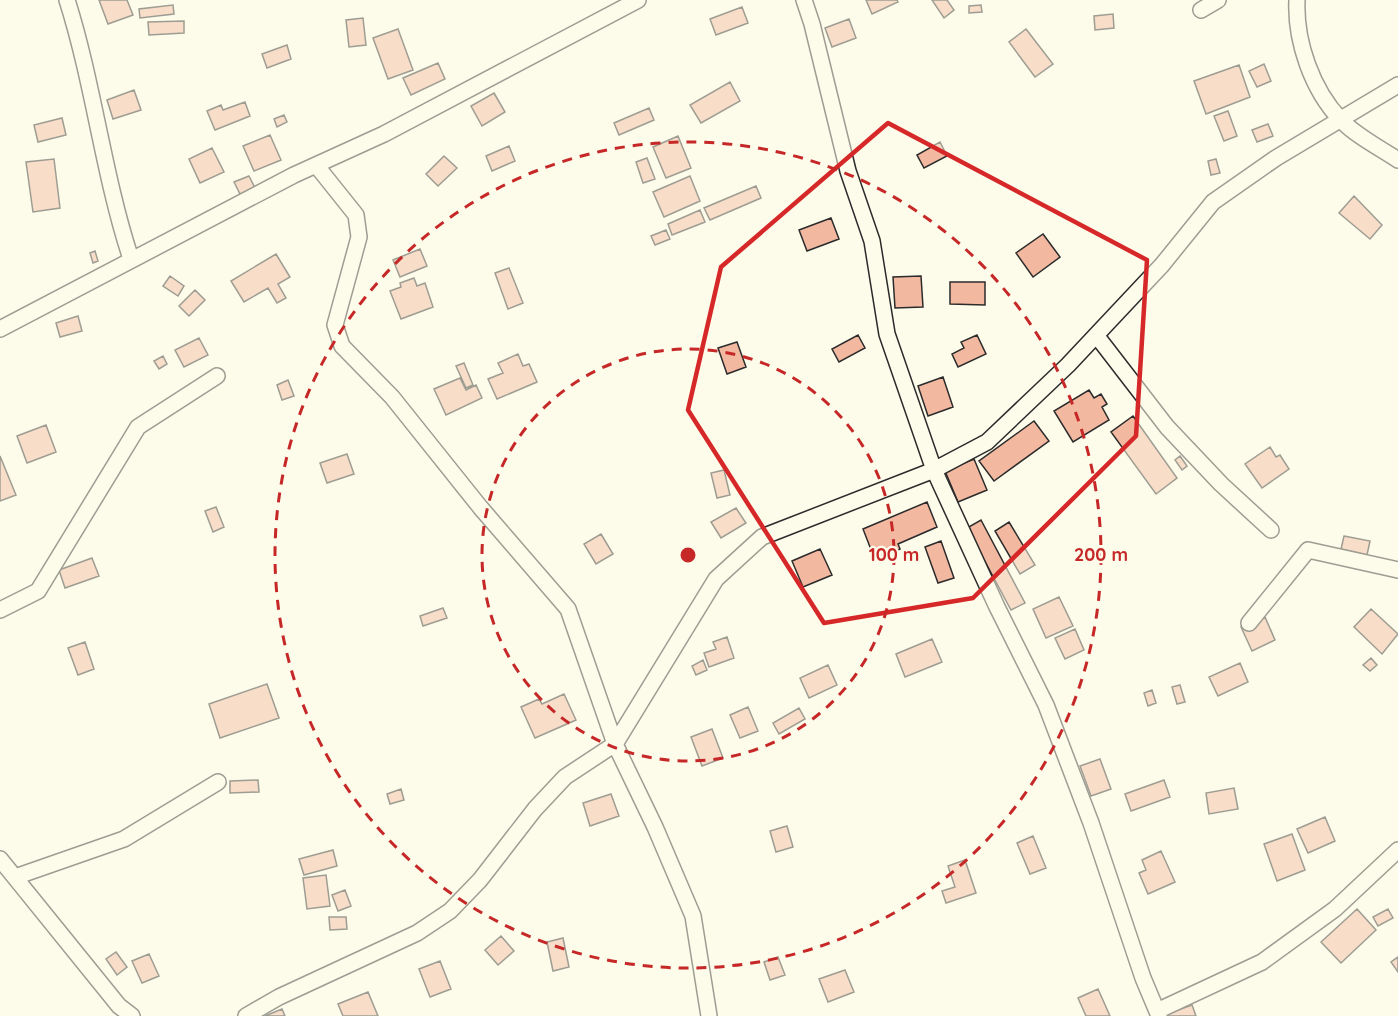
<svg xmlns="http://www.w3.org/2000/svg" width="1398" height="1016" font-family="Quicksand,sans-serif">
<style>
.building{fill:#f2b8a0;stroke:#2b2b2b;stroke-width:1.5}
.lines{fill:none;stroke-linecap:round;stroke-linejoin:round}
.minor-casing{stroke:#2b2b2b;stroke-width:18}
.minor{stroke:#fdfbea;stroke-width:15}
.marked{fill:none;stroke:#d62828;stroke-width:4.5;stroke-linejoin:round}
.ring{fill:none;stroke:#c62828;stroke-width:3;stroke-dasharray:10 8}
.centre{fill:#c62828;stroke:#fdfbea;stroke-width:3}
.ring-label{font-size:18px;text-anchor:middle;font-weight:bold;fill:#c62828;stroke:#fdfbea;stroke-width:4.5;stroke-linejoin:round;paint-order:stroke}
</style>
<rect width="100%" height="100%" fill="#fdfbea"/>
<!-- building -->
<path class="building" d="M99,0H127L133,15L108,24Z
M866,0H897L898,2L872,14Z
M932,0H947L954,10L944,18Z
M173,5L174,14L140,18L139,9Z
M981,5L982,12L969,13V6Z
M742,7L748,23L716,35L710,19Z
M1113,14L1114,28L1095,30L1094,16Z
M363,18L366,45L349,47L346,20Z
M849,19L856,38L832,47L825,28Z
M184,21V33L149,35L148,22Z
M398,29L413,70L388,79L373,38Z
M1026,29L1053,64L1035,77L1009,42Z
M287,45L291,59L267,68L262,54Z
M438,63L445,79L411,95L403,78Z
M1264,64L1271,81L1257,87L1249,71Z
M1239,65L1250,97L1206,114L1194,81Z
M730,82L740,101L701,123L690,105Z
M134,90L141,110L113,119L107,100Z
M494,93L505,112L482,126L471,106Z
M245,102L250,116L215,130L207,111L221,105L223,110Z
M649,108L654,120L619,135L614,123Z
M1228,111L1237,136L1224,141L1214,116Z
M284,115L287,122L277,127L274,119Z
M62,118L66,135L38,142L34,125Z
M1268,124L1273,136L1257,142L1252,130Z
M270,135L281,160L254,171L243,146Z
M678,136L691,168L666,178L653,147Z
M940,142L947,156L924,168L917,155Z
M509,146L515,161L492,171L486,156Z
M212,148L224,172L200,183L189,159Z
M444,156L457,168L438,186L426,174Z
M647,158L655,179L643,183L636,162Z
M54,159L60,208L33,212L26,162Z
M1216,159L1220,173L1211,175L1208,161Z
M249,176L255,188L240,194L234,182Z
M690,176L700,201L664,217L653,192Z
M756,186L761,198L710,220L704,208Z
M1354,196L1382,225L1370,239L1339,213Z
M700,210L705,222L672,235L668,224Z
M831,218L839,239L807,251L799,230Z
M666,230L670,239L655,245L651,236Z
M1043,234L1060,257L1033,277L1016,253Z
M420,249L427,266L400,277L393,260Z
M95,251L98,261L93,263L90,253Z
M276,254L290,277L278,284L286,298L277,303L268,288L244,302L231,281Z
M509,268L523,303L508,309L495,273Z
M170,276L184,286L178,296L163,286Z
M921,276L923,307L895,308L893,277Z
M414,278L417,286L425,283L433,307L401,319L390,291L401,287L400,283Z
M950,282H985V305L950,304Z
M195,290L205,300L189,316L179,306Z
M78,316L82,331L60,337L56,323Z
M858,335L865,348L839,362L832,349Z
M977,335L986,354L958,367L952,354L964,348L961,342Z
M199,338L208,355L184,367L175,350Z
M737,342L746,367L727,374L718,348Z
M518,354L523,366L529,364L537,382L497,399L488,379L503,373L498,363Z
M163,356L167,364L159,369L154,361Z
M464,363L473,385L466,388L456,366Z
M943,377L953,407L928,416L918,386Z
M460,378L466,390L476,385L482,398L446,415L434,389Z
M288,380L294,396L282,400L277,385Z
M1089,390L1094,398L1101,394L1107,404L1102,407L1109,420L1073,442L1054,411Z
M1133,416L1177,478L1156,494L1111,432Z
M1034,421L1049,441L994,481L979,461Z
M46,425L56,452L27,463L17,436Z
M1270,447L1276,457L1280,455L1289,469L1262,488L1245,464Z
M347,454L354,474L327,483L320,463Z
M0,456L16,495L0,501Z
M1180,456L1187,466L1182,470L1175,460Z
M974,459L987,490L958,502L945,471Z
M724,470L730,495L717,498L711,473Z
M927,502L937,527L898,544L900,549L875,560L863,529Z
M216,507L224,527L213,532L205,511Z
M736,508L746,523L721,538L711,522Z
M981,520L1025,603L1011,610L967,528Z
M1009,522L1035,565L1020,574L995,531Z
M601,534L613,554L596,564L584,544Z
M1344,536L1370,541L1367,555L1341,549Z
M941,541L954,578L938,583L925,547Z
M820,549L832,575L803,587L792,561Z
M92,558L99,576L65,588L59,570Z
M1059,597L1073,626L1046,638L1033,609Z
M443,608L447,618L423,626L420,616Z
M1371,609L1398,634L1382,654L1354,627Z
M1265,617L1275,640L1252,651L1241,627Z
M1075,629L1084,650L1065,659L1055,638Z
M727,637L734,658L709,667L704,653L716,649L713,642Z
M932,639L942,662L905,677L896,654Z
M85,642L94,669L78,675L68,648Z
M1371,658L1377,665L1370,671L1363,665Z
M703,660L707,670L696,675L692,666Z
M1240,663L1248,682L1218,696L1209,677Z
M828,665L837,685L809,698L800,678Z
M267,684L279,718L220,738L209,704Z
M1180,685L1185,702L1177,704L1172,687Z
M1152,690L1156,703L1148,706L1144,693Z
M564,694L576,720L535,738L521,707L539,699L542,704Z
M748,707L758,731L740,738L730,715Z
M799,708L805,719L779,734L773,723Z
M712,729L723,758L702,766L691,737Z
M1100,759L1111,789L1091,796L1080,766Z
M258,780L259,792L230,793V781Z
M1164,780L1170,797L1131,811L1125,794Z
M1234,788L1238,809L1209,814L1206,793Z
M401,789L404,800L390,804L387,794Z
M611,794L619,816L590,826L583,803Z
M1325,817L1335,841L1308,853L1297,829Z
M787,826L793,847L776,852L770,831Z
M1292,834L1305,870L1277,881L1264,844Z
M1033,836L1046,868L1030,874L1017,843Z
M333,850L337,866L304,875L299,859Z
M1161,851L1175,882L1148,894L1139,873L1146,870L1142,860Z
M965,860L976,893L946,903L942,891L955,887L948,866Z
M326,875L330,906L307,909L303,878Z
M345,890L351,906L338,911L332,895Z
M1357,909L1376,930L1341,963L1321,942Z
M1388,909L1393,918L1378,926L1373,917Z
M329,917H346L347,929L330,930Z
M501,936L514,951L498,965L485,950Z
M563,938L569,967L553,971L547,942Z
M116,952L127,967L117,975L106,959Z
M149,954L159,976L142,983L132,961Z
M778,957L785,975L770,980L764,962Z
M1398,957V972L1391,962Z
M440,961L451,989L430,997L419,969Z
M845,970L854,992L828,1002L819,979Z
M1098,989L1110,1016H1086L1078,998Z
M368,992L378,1016H343L338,1004Z
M1192,1005L1196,1016H1164V1015Z
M282,1009L285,1016H265Z"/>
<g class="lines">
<defs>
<path id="minor" d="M67,0C94,85 103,174 131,259
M804,0L812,24L848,171L872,241L887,334L934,470L997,607L1046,705L1091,823L1143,978L1159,1016
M1297,0C1295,41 1312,90 1341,120C1356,136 1380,148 1398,160
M1201,10L1218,0
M316,165L356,215L359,237L335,325L342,346L392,397L480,507L568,609L615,744L655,827L693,916L709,1016
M0,329L294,175L384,134L638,0
M1096,335L1167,427L1221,484L1271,530
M0,610L38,591L138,427L217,376
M1249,623L1308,550L1398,570
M0,859L119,1006L132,1016
M15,877L124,839L218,782
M1157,1011L1262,962L1335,909L1398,850
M246,1016L279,997L417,933L450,911L480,880L535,809L565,777L615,744L716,579L762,537L934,470L987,442L1068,365L1162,265L1213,202L1276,158L1398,85"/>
</defs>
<!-- minor casing -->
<use href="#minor" class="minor-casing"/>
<!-- minor -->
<use href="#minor" class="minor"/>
</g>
<!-- marked area -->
<path d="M0 0H1398V1016H0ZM888,123L1147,260L1136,436L973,598L824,623L688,410L721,267Z" fill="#fdfbea" fill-opacity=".55" fill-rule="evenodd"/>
<path class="marked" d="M888,123L1147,260L1136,436L973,598L824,623L688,410L721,267Z"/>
<!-- distance rings -->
<g class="ring">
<circle cx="688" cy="555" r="206"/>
<circle cx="688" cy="555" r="413"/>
</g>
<circle cx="688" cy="555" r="9" class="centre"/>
<g class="ring-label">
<text x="894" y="561">100 m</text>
<text x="1101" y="561">200 m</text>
</g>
</svg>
